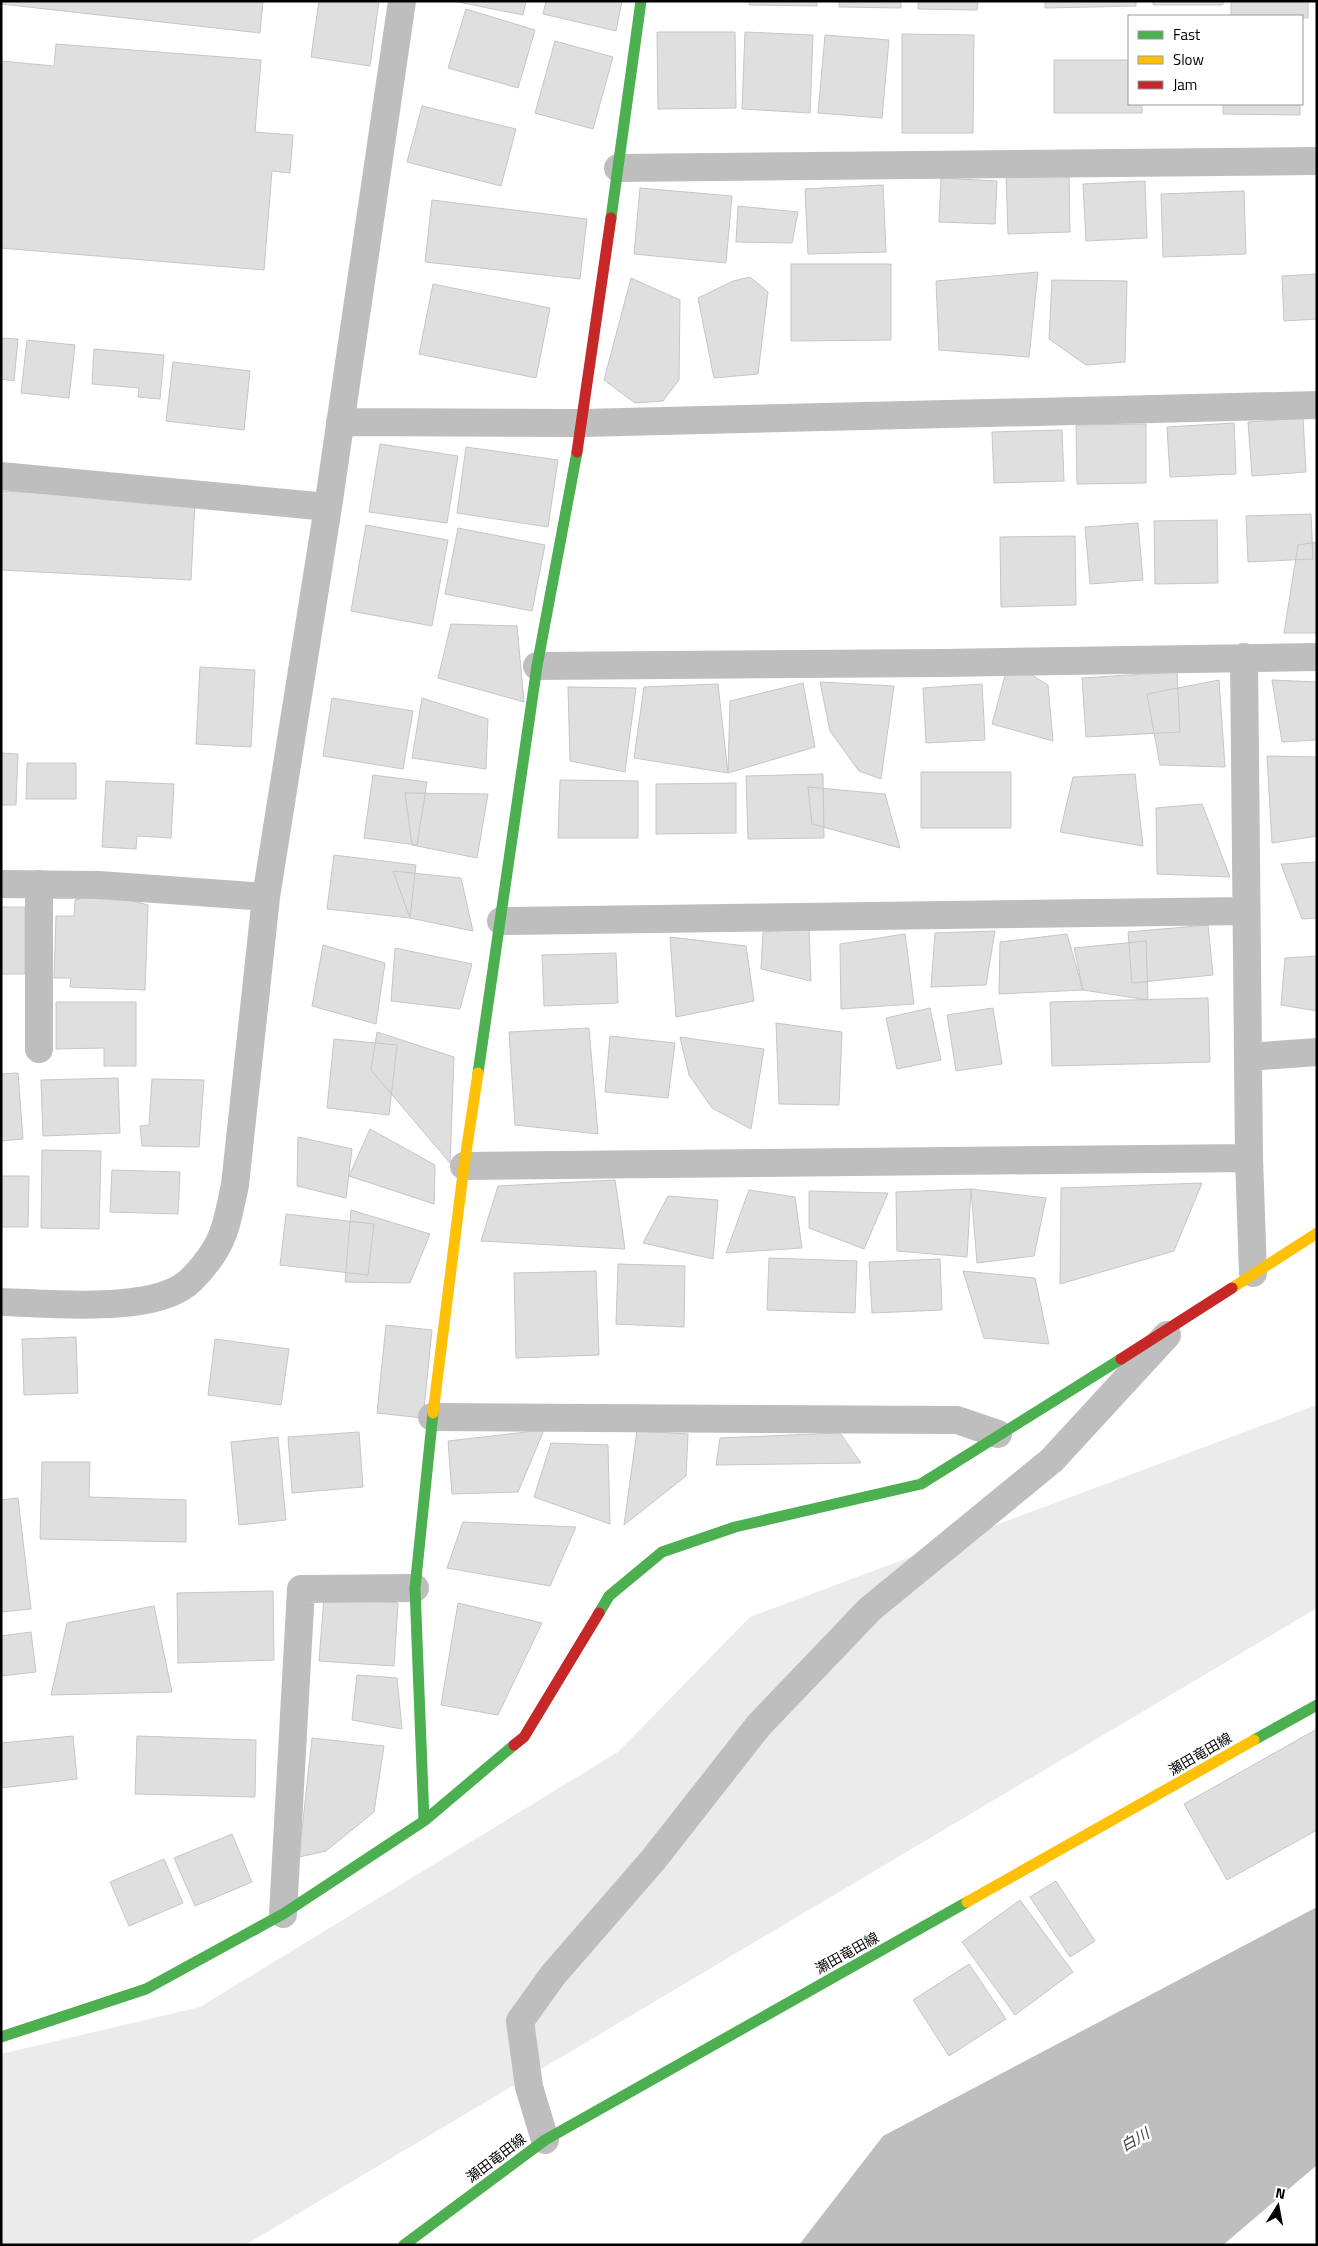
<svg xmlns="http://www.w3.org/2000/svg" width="1318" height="2246" font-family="'Titillium Web','Noto Sans JP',sans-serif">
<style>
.green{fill:#ebebeb}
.water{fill:#bebebe}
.building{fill:#dfdfdf;stroke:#c6c6c6}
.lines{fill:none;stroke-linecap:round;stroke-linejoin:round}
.street{stroke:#bebebe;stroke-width:28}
.fast{stroke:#4caf50;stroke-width:11}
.slow{stroke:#ffc107;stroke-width:11}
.jam{stroke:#c62828;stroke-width:11}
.labels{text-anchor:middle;stroke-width:5;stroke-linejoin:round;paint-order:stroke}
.street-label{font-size:14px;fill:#000;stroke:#fff}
.water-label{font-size:15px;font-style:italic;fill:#434343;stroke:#fff}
</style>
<rect width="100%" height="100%" fill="#fff"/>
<!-- green -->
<path class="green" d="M1317,1405V1608L245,2245H1V2054L200,2007L618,1752L750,1617Z"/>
<!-- water -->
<path class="water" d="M1317,1907V2165L1223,2245H799L883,2136Z"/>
<!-- building -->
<path class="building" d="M1,1H263L260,33L1,4Z
M319,1H379L370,66L311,57Z
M453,1H526L523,15Z
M546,1H622L616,31L543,14Z
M749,1H817V6L749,5Z
M839,1H901V8L839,7Z
M918,1H978L977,10L918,9Z
M1045,1H1136V6L1045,8Z
M1153,1H1223V5H1153Z
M1231,1H1308V18H1302V16H1231Z
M466,9L535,30L518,88L448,68Z
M657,32H735L736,108L658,109Z
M745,32L813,35L810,113L742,109Z
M902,34L974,35L973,133H902Z
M825,35L889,40L882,118L818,113Z
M555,41L613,57L593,129L535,113Z
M56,44L261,60L255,132L293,135L290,173L272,171L264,270L1,248V61L54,66Z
M1054,60H1129V104H1142V113H1054Z
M1223,104H1300V115L1223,114Z
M422,106L516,129L501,186L407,162Z
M1069,173L1070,232L1008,234L1006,175Z
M941,178L997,181L995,224L939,222Z
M1145,181L1147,238L1086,241L1083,184Z
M883,185L886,252L808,254L805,189Z
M640,188L732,196L726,263L634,254Z
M1244,191L1246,254L1163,257L1161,194Z
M432,200L587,219L580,279L425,262Z
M738,206L798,212L792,243L736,242Z
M791,264H891V340L791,341Z
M1038,272L1029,357L939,350L936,281Z
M1317,274V319L1284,321L1282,276Z
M750,277L768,292L758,374L714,378L698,298L733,281Z
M631,278L680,300L679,380L663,401L635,403L604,380Z
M1052,280L1127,281L1125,362L1086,365L1049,339Z
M433,284L550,308L536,378L419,354Z
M1,338L18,339L14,381L1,379Z
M27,340L75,345L69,398L21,393Z
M94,349L164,355L160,399L138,397L139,388L92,384Z
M173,362L250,371L244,430L166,421Z
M1303,418L1306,472L1252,476L1248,422Z
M1234,423L1236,474L1170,477L1167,427Z
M1146,424V483L1077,484L1076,425Z
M1062,430L1064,481L994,483L992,432Z
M380,444L458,456L447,523L369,512Z
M466,447L558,460L548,527L457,513Z
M1,491L195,501L191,580L1,570Z
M1311,514L1313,559L1248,562L1246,516Z
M1217,520L1218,583L1155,584L1154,521Z
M1138,523L1143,580L1090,584L1085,527Z
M366,525L448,540L432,626L351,611Z
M458,528L545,545L532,611L445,594Z
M1075,536L1076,605L1001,607L1000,537Z
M1317,542V633H1284L1298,545Z
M451,624L517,626L524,702L438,678Z
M1009,661L1048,685L1053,741L992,724Z
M200,667L255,670L251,747L196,744Z
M1177,672L1180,732L1086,737L1082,678Z
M1219,680L1225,767L1160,765L1147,694Z
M1272,680L1317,682V740L1282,742Z
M820,682L894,686L881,779L859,771L830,731Z
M803,683L815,747L728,773L730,701Z
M718,684L728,773L634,758L644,687Z
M982,684L985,740L926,743L923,688Z
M568,687L636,688L625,772L570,761Z
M332,698L413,711L403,769L323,756Z
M422,698L488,719L486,769L412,758Z
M1,753L18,754L16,805H1Z
M1267,756L1317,757V836L1272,843Z
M27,763H76V799H26Z
M921,772H1011V828H921Z
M823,774L824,838L748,839L746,776Z
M1135,774L1143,846L1060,832L1073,777Z
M373,775L427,782L417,845L364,838Z
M560,780L638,781V838H558Z
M106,781L174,784L171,838L137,836L136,849L102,847Z
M736,783V833L656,834V784Z
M808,787L885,794L900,848L812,824Z
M405,793L488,794L477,858L412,845Z
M1202,804L1230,877L1157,874L1156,808Z
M334,855L416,865L410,918L327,909Z
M1317,862V918L1302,919L1281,864Z
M393,871L461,878L473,931L410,918Z
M103,892L148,905L145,990L70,987L71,978H54L56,916H74L75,900Z
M1,907H25V974H1Z
M1208,925L1213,975L1132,983L1128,932Z
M809,928L811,981L761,969L763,932Z
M995,931L986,985L931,987L935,933Z
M905,934L914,1004L841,1009L840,944Z
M1067,934L1083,990L999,994L1000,942Z
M670,937L746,946L754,1001L676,1017Z
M1146,941L1148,1000L1083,990L1074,948Z
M323,945L385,963L376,1024L312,1006Z
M395,948L472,964L460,1009L391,1001Z
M616,953L618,1003L544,1006L542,955Z
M1317,956V1011L1281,1005L1285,958Z
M1208,998L1210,1062L1052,1066L1050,1002Z
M56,1002H136V1066H104V1048L56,1049Z
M930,1008L941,1060L897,1069L886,1018Z
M993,1008L1002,1064L956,1071L947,1015Z
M776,1023L842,1032L839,1105L779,1104Z
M589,1028L598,1134L515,1125L509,1032Z
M377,1032L454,1057L450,1163L371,1070Z
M610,1036L675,1043L668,1098L605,1092Z
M680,1037L764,1049L751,1129L712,1108L689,1075Z
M334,1039L397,1045L389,1115L327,1108Z
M18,1073L23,1139L1,1141V1074Z
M118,1078L120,1133L43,1136L41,1080Z
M152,1079L204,1080L199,1147L142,1146L140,1126L149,1125Z
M370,1129L435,1165L434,1204L349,1176Z
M298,1137L352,1149L346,1198L297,1186Z
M42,1150L101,1151L99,1229L41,1228Z
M112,1170L180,1172L178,1214L110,1212Z
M1,1176H29L28,1227H1Z
M615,1180L625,1249L481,1241L498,1186Z
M1202,1183L1174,1251L1060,1284L1061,1188Z
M971,1189L1046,1198L1034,1256L977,1263Z
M971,1189L967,1257L897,1251L896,1192Z
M749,1190L795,1197L802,1248L726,1253Z
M809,1191L888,1193L864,1249L809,1228Z
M668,1196L718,1200L713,1259L643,1243Z
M351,1210L430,1234L410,1283L345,1282Z
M286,1214L374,1224L368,1275L280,1265Z
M769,1258L857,1261L855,1313L767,1310Z
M940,1259L942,1310L872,1313L869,1262Z
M618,1264L685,1266L684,1327L616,1324Z
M596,1271L599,1355L516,1358L514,1273Z
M963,1271L1035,1278L1049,1344L984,1338Z
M386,1325L432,1330L423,1418L377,1413Z
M76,1337L78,1393L24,1395L22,1339Z
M215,1339L289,1349L281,1405L208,1395Z
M544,1430L518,1492L452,1494L448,1441Z
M637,1431L688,1434L686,1476L624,1525Z
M359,1432L363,1487L292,1493L288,1437Z
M840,1433L861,1463L716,1465L720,1438Z
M278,1437L286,1520L239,1525L231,1442Z
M551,1443L608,1445L610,1524L534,1497Z
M42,1462H90L89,1497L186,1500V1542L40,1539Z
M18,1498L31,1609L1,1612V1500Z
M463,1522L576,1527L550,1586L447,1568Z
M273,1591L274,1660L178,1663L177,1593Z
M324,1597L398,1603L394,1666L319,1661Z
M458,1603L542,1623L498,1715L441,1705Z
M154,1606L172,1692L51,1695L67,1623Z
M31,1632L36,1672L1,1676V1636Z
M357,1675L397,1678L402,1729L352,1720Z
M1317,1729V1830L1227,1880L1184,1804Z
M73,1736L77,1779L1,1788V1743Z
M137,1736L256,1740L255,1797L135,1794Z
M312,1738L384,1746L374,1812L326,1851L299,1857Z
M232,1834L252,1882L195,1906L174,1858Z
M164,1859L183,1903L129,1926L110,1882Z
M1056,1881L1095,1941L1070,1957L1030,1897Z
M1020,1900L1073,1972L1015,2015L962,1942Z
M969,1964L1006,2019L949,2056L913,2000Z"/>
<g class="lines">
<!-- street -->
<path class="street" d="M618,168L1317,161
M340,422L583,423L1317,405
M1,476L328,507
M1244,657L1249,1158L1253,1273
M537,666L943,663L1317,657
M1,884L99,885L266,897
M39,884V1049
M501,921L1246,911
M1248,1057L1317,1052
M464,1166L1249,1158
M1,1302C49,1303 156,1315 191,1280C199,1272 209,1260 215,1250C227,1231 230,1206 235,1185L266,897L328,507L402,1
M432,1417L957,1420L998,1434
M283,1914L301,1589L415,1588
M545,2140L529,2087L520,2021L553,1975L653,1860L759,1725L870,1609L1052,1460L1167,1335"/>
<!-- fast -->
<path class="fast" d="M611,218L641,1
M478,1073L537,666L577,452
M599,1613L609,1596L662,1552L735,1527L921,1484L1121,1359
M1254,1740L1317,1705
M424,1821L415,1588L433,1413
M1,2037L146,1989L283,1914L424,1821L514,1745
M404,2245L545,2140L967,1902"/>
<!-- slow -->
<path class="slow" d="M1232,1288L1317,1233
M433,1413L464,1166L478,1073
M967,1902L1254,1740"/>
<!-- jam -->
<path class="jam" d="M577,452L611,218
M1121,1359L1232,1288
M514,1745L524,1737L599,1613"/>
</g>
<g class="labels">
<!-- street labels -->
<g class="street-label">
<text transform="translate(1200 1754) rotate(-30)" y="5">瀬田竜田線</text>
<text transform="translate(847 1953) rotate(-29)" y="5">瀬田竜田線</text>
<text transform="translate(496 2158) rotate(-37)" y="5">瀬田竜田線</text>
</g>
<!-- water labels -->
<g class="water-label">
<text transform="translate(1135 2140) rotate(-30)" y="5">白川</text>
</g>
</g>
<!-- border -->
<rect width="1318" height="2246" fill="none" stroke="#000000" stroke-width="5"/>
<!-- legend -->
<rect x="1128" y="15" width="175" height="90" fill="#ffffff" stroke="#999999"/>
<rect x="1138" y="31" width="25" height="8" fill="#4caf50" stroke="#999999"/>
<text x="1173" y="40" font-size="15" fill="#000000">Fast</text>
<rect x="1138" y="56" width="25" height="8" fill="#ffc107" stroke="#999999"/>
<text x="1173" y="65" font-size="15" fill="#000000">Slow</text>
<rect x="1138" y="81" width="25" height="8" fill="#c62828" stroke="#999999"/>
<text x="1173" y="90" font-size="15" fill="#000000">Jam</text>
<!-- north arrow -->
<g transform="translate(1278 2206) rotate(11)" stroke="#ffffff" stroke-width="4" paint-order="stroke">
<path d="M0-4L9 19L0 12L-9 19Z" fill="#000000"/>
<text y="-8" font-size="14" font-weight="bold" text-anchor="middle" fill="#000000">N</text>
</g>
</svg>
